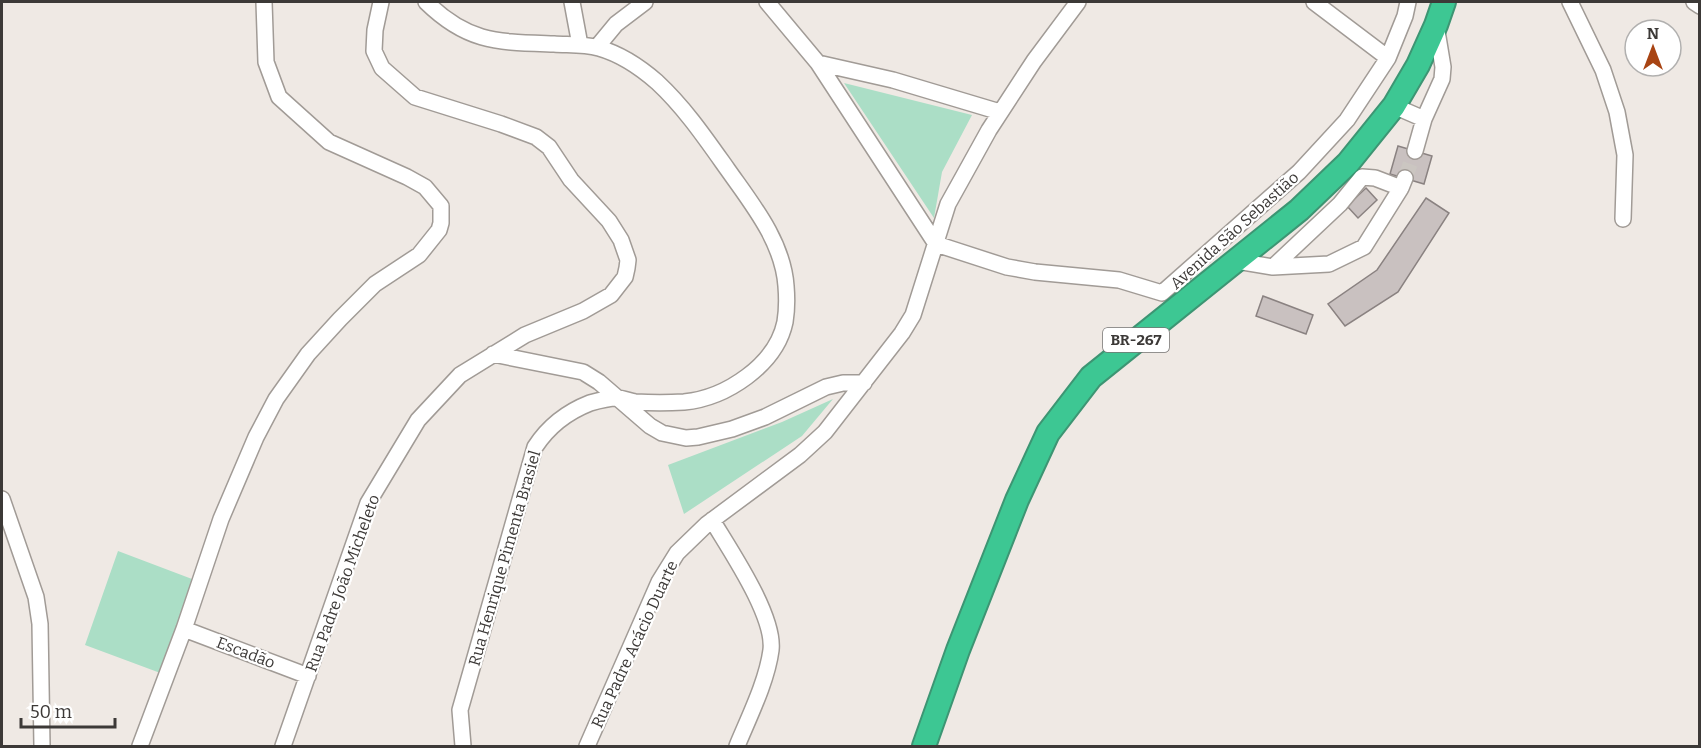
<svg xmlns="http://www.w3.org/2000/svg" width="1701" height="748" font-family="Bitter,serif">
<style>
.green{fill:#abdec6}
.building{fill:#c9c1c0;stroke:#8a8281;stroke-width:1.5}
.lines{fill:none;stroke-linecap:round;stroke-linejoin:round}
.minor-tunnel{stroke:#cbc6c1;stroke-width:15;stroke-dasharray:15 8;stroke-linecap:butt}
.minor-casing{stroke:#a19b96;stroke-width:18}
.highway-casing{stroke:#3d9573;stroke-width:26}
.minor{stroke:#fff;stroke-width:15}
.highway{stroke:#3dc793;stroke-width:22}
.labels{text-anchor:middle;stroke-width:4.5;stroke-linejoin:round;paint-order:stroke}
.shield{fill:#fff;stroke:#767473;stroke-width:1.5}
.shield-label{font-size:15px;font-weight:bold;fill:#3c3937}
.street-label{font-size:16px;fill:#3c3937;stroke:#fff}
</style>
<rect width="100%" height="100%" fill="#efe9e4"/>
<!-- green -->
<path class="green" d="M844,83L972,115L942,172L934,218Z
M833,399L802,436L684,514L668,465L782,422Z
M118,551L192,579L163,674L85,645Z"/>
<!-- building -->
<path class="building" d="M1398,146L1432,156L1424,184L1390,174Z
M1366,188L1377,200L1358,218L1347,206Z
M1426,198L1449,213L1398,292L1345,326L1328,304L1377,270Z
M1263,296L1313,315L1306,334L1256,316Z"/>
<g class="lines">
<!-- minor-tunnel -->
<path class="minor-tunnel" d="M1405,178L1415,151"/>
<defs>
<path id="minor" d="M426,2C468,43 497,42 554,44C569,45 584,44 599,48C620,54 641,68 657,82C685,108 706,139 728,170C752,204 783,242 786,286C787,298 787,310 785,322C776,365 726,398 684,402C669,403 651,403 635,402C629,401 623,398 617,398C609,398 597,401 590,403C567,412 548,427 535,447L460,710L463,746
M572,2L580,45
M767,2L818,63L936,244L1007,267L1035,272L1119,280L1162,293L1299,172L1347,120L1388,58L1405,16L1408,2
M1314,2L1388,58
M1570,2L1603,70L1617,112L1625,155L1623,219
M1694,2L1700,6
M597,47L616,24L645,2
M818,63L893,80L1000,112
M1394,106L1424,119
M1415,151L1424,119L1442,79L1443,67L1436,25
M1237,261L1273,267L1340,204L1362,177L1375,178L1401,188L1405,178
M1273,267L1329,264L1364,247L1401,188
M493,354L583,372L599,382L650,426L662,433L686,438L698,437L732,429L765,417L826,387L843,383H864
M2,499L36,597L40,624L42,746
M712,520C730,550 775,616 771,650C767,681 749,717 737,746
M184,629L308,676
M140,746L184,629L221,519L256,437L276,399L308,354L340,319L375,284L419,255L439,230L441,223V206L425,187L407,177L329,142L279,97L266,62L264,2
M283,746L368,503L418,420L460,375L525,335L583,311L611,295L625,277L627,268L628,260L621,240L609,221L571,180L549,147L536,137L501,124L415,97L382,68L374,51L375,30L381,2
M587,746L659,582L677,553L707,524L800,455L825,432L902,333L913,315L948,204L963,177L989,130L1034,61L1078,2"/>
<path id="highway" d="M924,746L958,650L1017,500L1048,433L1091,377L1299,210L1348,163L1394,106L1418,65L1436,25L1444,2"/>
</defs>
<!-- minor casing -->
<use href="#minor" class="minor-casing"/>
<!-- highway casing -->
<use href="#highway" class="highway-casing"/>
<!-- minor -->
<use href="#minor" class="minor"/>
<!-- highway -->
<use href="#highway" class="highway"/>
</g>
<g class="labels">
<!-- shield labels -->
<rect class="shield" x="1103" y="328" width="66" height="24" rx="4.5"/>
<g class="shield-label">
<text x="1136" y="345">BR-267</text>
</g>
<!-- street labels -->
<g class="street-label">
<text transform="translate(1234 230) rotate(-42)" y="6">Avenida São Sebastião</text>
<text transform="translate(504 558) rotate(-74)" y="6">Rua Henrique Pimenta Brasiel</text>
<text transform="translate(342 583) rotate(-70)" y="6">Rua Padre João Micheleto</text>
<text transform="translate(634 644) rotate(-65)" y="6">Rua Padre Acácio Duarte</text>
<text transform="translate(246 652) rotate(21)" y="6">Escadão</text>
</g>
</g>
<!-- border -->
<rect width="1701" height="748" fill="none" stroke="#3c3937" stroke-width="6"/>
<!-- north arrow -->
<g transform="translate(1653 48)"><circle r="28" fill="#ffffff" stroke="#b1b0af" stroke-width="1.5"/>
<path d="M0-4.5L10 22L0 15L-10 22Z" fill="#a84413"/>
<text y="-9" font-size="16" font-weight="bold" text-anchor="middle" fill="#3c3937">N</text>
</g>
<!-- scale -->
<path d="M21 718v9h94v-9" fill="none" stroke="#3c3937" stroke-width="3"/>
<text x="30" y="718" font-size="18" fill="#3c3937" stroke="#ffffff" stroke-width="4.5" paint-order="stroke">50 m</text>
</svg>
